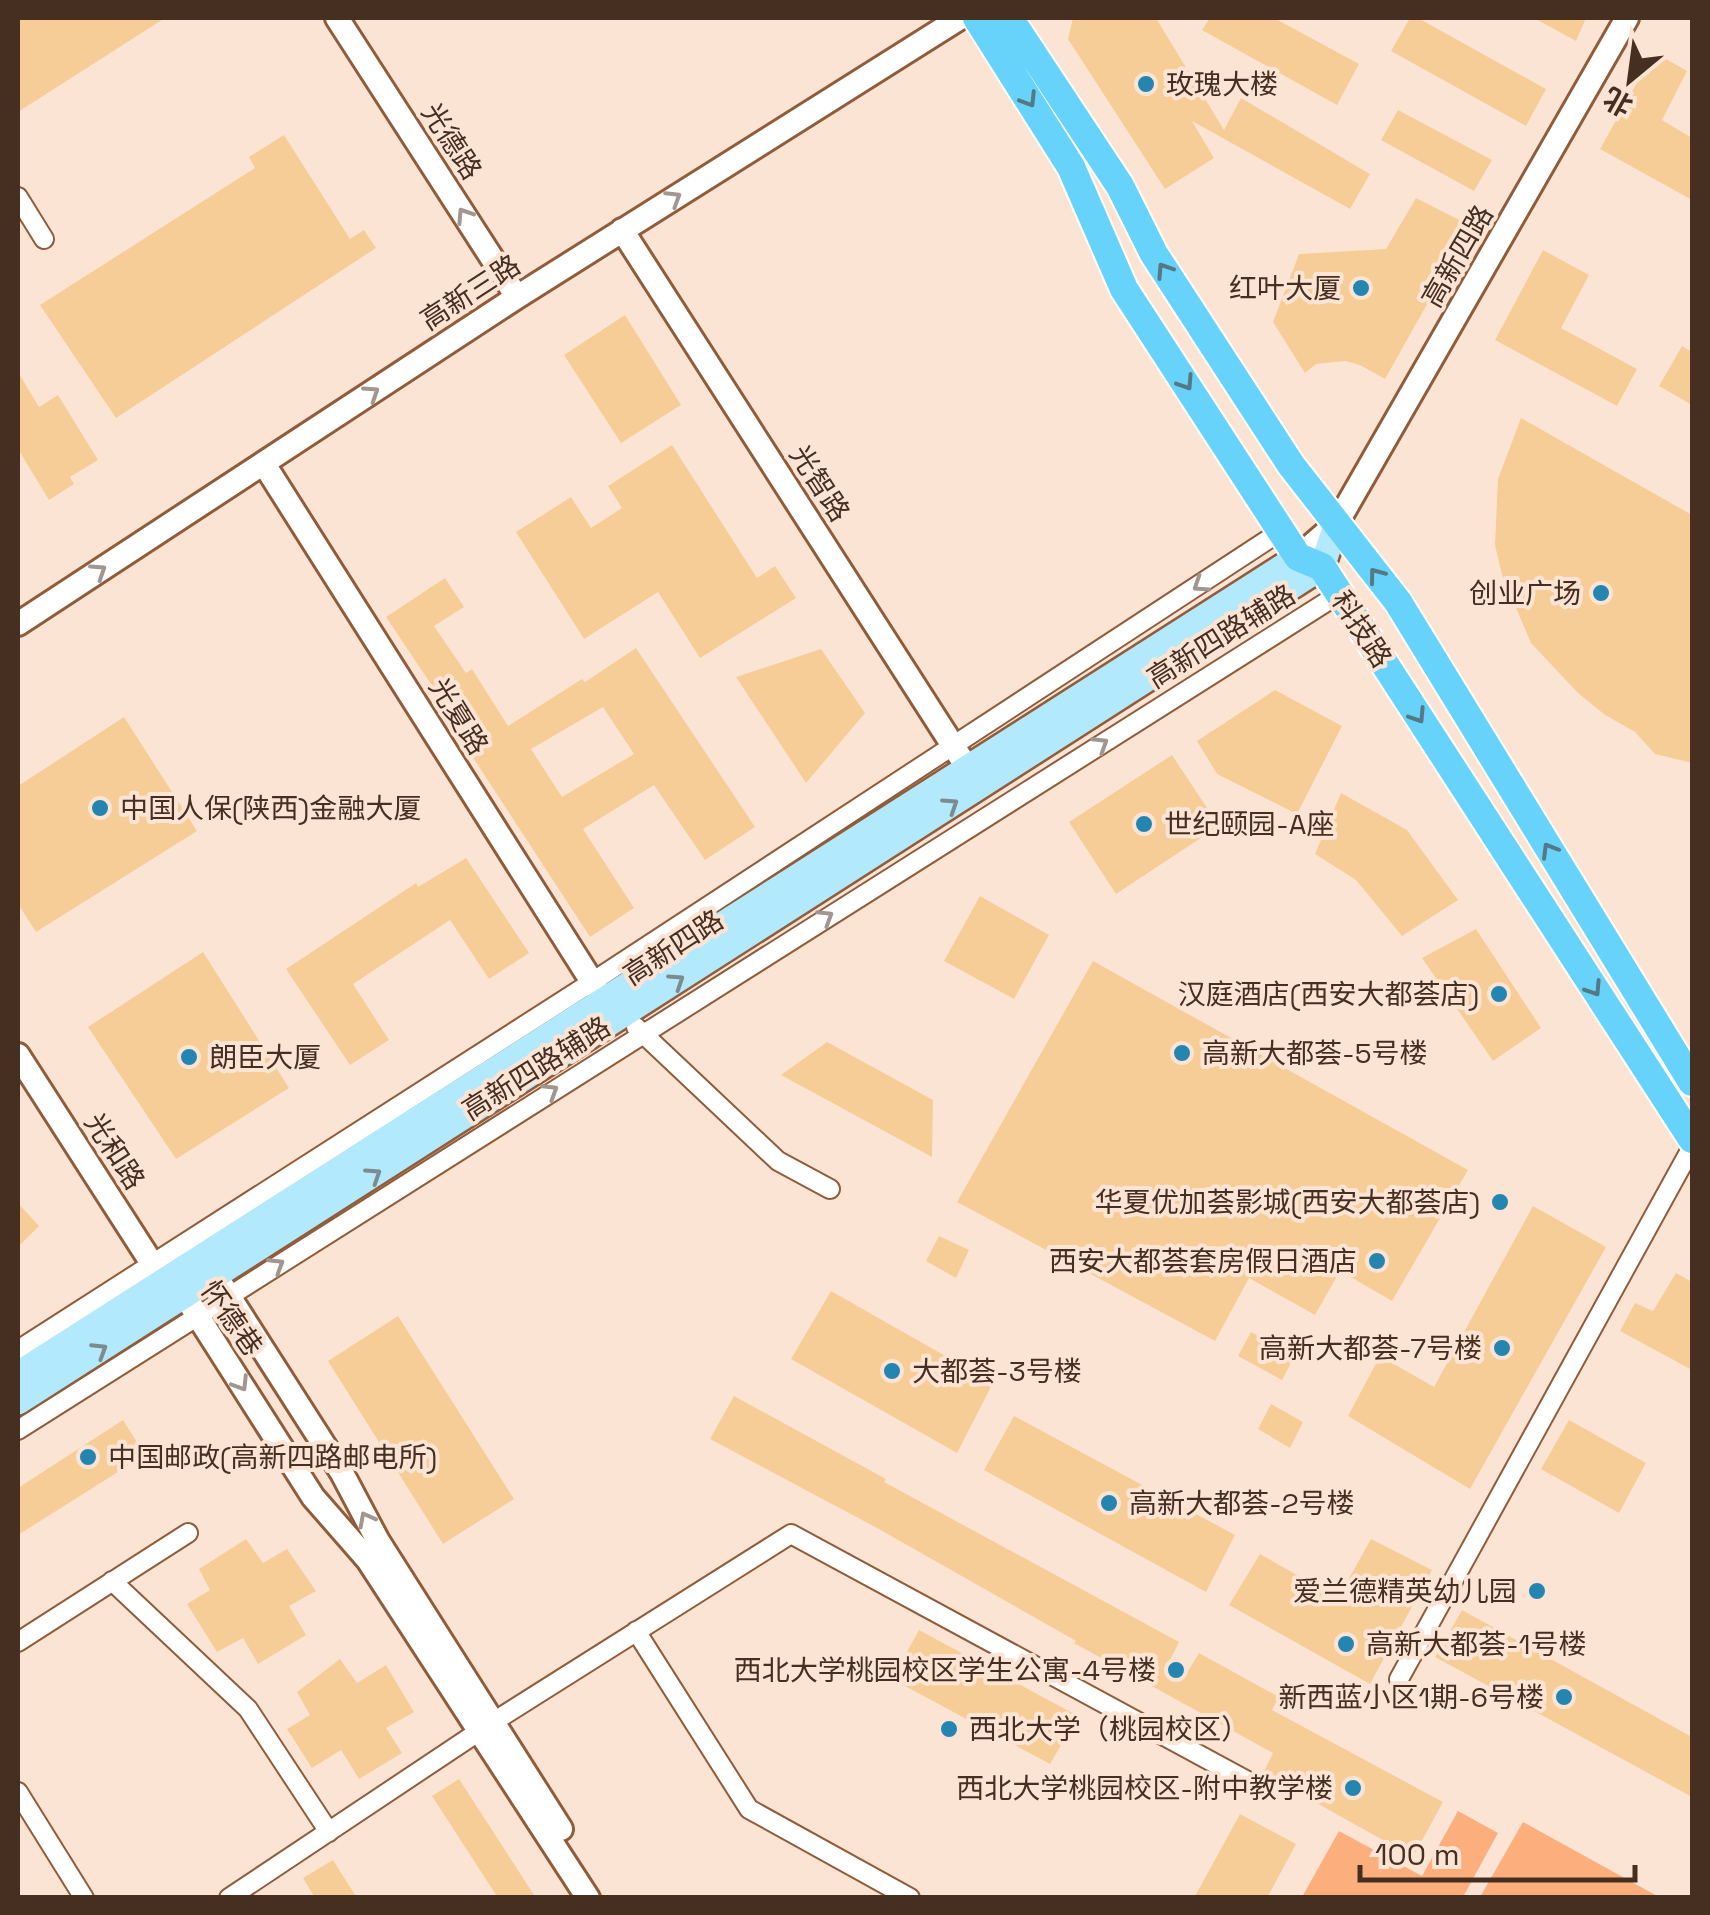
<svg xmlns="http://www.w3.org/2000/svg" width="1710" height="1915" font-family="'Space Grotesk','Noto Sans SC',sans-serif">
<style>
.green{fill:#fdae7d}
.building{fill:#f7cd97;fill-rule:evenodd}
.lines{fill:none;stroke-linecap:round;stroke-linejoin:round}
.minor-casing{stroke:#905c3a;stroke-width:22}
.tertiary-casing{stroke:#905c3a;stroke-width:28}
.secondary-casing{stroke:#905c3a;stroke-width:30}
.primary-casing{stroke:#fff;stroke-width:32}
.minor{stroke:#fff;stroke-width:18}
.tertiary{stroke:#fff;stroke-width:22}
.secondary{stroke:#b3e9fc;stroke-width:25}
.primary{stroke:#68d3fa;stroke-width:28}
.oneway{stroke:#557982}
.oneway2{stroke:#a29790}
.oneway3{stroke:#7c8c8e}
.poi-dot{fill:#2485b0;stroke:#fce4d5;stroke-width:4}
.labels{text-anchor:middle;stroke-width:8;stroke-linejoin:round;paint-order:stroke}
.poi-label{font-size:28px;fill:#462f20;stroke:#fce4d5;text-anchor:start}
.street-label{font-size:28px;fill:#462f20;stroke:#fce4d5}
</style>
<rect width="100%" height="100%" fill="#fce4d5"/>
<!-- green -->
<path class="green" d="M1458,1811L1498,1833L1463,1897H1302L1339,1831L1422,1876Z
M1523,1822L1659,1897H1480Z"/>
<!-- building -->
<path class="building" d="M18,18H165L18,112Z
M1073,18H1156L1224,130L1241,98L1370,174L1350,209L1192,121L1214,158L1165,189L1068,39Z
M1210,18H1274L1359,64L1337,105L1202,30Z
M1410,18H1418L1546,89L1526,126L1391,51Z
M1534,18H1586L1576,41Z
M1654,52L1687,71L1662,120L1692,138V200L1600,149Z
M1398,110L1492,160L1474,191L1381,140Z
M284,135L350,239L364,230L376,248L116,418L40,305L255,168L249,157Z
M1416,198L1471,226L1385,379L1360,365L1345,361L1316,364L1305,373L1273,322L1299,254L1386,249Z
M1543,250L1589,275L1561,328L1637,369L1617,406L1495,340Z
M625,315L681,405L621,443L564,355Z
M1682,346L1692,352V405L1659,386Z
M18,372L39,407L58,395L98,460L70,477L74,484L49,500L18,449Z
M1521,418L1692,515V763L1655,754L1635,732L1605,715L1578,693L1531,643L1502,575L1495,545L1498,479Z
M672,445L757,578L775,566L796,598L700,658L658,592L584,639L516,532L571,497L591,528L622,508L608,486Z
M445,578L464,607L434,626L466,673L472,669L508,726L582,679L585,682L636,648L755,827L705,860L654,785L583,829L634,908L590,937L470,753L475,750L386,617ZM603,707L634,754L562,797L531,749Z
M821,649L865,713L806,783L736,677Z
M1275,690L1342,726L1297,814L1217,774L1197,741Z
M124,717L197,831L36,932L18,904V786Z
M1172,755L1219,826L1116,894L1069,822Z
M1341,793L1407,830L1458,900L1402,936L1356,880L1315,854Z
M466,858L529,953L489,979L450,920L353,984L389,1040L350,1065L286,969L416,883L418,887Z
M980,896L1049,935L1014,999L944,961Z
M1476,929L1541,1028L1493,1061L1422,958Z
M203,952L289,1088L176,1159L88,1027Z
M1093,961L1468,1170L1392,1301L1340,1271L1315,1315L1249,1278L1215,1341L957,1202Z
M827,1042L933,1100L932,1157L781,1075Z
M18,1203L39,1226L18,1247Z
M1533,1206L1606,1247L1470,1489L1348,1416L1380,1356L1434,1387Z
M939,1236L969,1250L956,1278L926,1261Z
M1676,1273L1692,1282V1370L1620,1331L1635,1303L1653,1311Z
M831,1291L993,1383L957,1453L791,1359Z
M398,1316L514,1499L443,1544L328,1361Z
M1251,1332L1295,1355L1282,1380L1238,1356Z
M734,1396L886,1479L884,1482L1179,1642L1167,1666L1185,1676L1199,1653L1279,1697L1272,1710L1443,1802L1413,1857L1263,1773L1273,1753L1074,1643L1076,1641L877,1528L710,1439Z
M1271,1404L1303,1422L1290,1448L1258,1429Z
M1014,1416L1235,1535L1206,1592L984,1470Z
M123,1420L145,1455L18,1535V1488Z
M1569,1420L1646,1463L1619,1513L1541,1469Z
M246,1539L263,1563L287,1549L316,1591L289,1606L306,1635L258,1664L243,1638L217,1652L187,1604L210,1590L199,1569Z
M1371,1539L1432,1570L1370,1684L1229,1605L1260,1554L1338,1598Z
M1462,1610L1692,1737V1797L1435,1657Z
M919,1630L1078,1716L1050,1764L892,1679Z
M340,1659L357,1683L386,1665L414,1712L386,1728L402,1753L359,1779L341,1750L312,1768L287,1729L310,1715L297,1692Z
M459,1779L536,1898H498L432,1796Z
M1240,1814L1296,1844L1267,1898H1194Z
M333,1860L357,1898H315L303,1878Z"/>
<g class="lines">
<defs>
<path id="minor" d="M18,197L44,239
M636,1027L778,1161L830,1189
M18,1350L592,982L1281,531
M18,1430L1339,594
M112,1581L248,1709L329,1832
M636,1631L749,1809L910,1898
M18,1642L188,1533
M1399,1679L1692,1147
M18,1792L84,1898
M229,1898L493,1722L791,1534L1251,1783"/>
<path id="tertiary" d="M337,18L517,297
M622,230L968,769
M264,464L603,999
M1298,557L1337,523L1627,18
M18,624L517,297L960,18
M18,1055L162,1279L185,1296L313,1497L368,1560L588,1898
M200,1277L216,1276L342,1473L378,1541L561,1829"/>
<path id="secondary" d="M18,1374L1298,557
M18,1402L1322,567L1337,523"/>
<path id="primary" d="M977,18L1071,167L1124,289L1298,557L1322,567L1692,1139
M1009,18L1120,186L1154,254L1291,465L1398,602L1692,1082"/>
</defs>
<!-- minor casing -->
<use href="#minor" class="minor-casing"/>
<!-- tertiary casing -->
<use href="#tertiary" class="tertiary-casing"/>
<!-- secondary casing -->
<use href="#secondary" class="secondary-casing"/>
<!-- primary casing -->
<use href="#primary" class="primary-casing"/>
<!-- minor -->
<use href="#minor" class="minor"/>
<!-- tertiary -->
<use href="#tertiary" class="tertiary"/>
<!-- secondary -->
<use href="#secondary" class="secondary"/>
<!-- primary -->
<use href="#primary" class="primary"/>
</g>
<!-- one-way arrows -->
<defs><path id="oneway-chevron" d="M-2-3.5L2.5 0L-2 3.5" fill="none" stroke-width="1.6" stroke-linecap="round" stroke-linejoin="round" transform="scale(2.5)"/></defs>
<g class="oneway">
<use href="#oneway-chevron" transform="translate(1029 100) rotate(58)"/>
<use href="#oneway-chevron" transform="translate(1164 270) rotate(-123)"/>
<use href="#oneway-chevron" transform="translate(1186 383) rotate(57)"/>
<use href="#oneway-chevron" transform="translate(1376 575) rotate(-127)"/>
<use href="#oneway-chevron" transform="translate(1418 716) rotate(57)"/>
<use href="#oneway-chevron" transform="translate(1549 850) rotate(-121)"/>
<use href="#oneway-chevron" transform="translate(1594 989) rotate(57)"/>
</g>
<g class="oneway2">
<use href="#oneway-chevron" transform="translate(674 198) rotate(-32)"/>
<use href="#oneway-chevron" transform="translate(464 215) rotate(-123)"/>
<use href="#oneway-chevron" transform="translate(372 393) rotate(-33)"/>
<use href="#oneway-chevron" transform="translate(99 571) rotate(-33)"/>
<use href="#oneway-chevron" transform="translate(1200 585) rotate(147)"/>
<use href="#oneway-chevron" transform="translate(1101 744) rotate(-32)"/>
<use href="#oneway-chevron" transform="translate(826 917) rotate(-32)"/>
<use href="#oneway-chevron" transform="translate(551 1091) rotate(-32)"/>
<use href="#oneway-chevron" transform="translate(277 1265) rotate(-32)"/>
<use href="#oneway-chevron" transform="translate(241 1384) rotate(58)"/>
<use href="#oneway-chevron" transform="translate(366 1519) rotate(-118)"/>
</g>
<g class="oneway3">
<use href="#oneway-chevron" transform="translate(951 805) rotate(-33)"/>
<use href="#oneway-chevron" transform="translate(677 981) rotate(-33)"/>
<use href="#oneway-chevron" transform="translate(374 1175) rotate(-33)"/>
<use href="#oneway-chevron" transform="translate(100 1350) rotate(-32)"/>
</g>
<!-- markers -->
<g class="poi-dot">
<circle cx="1146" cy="84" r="10"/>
<circle cx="1361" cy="288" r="10"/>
<circle cx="1601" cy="593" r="10"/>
<circle cx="100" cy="808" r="10"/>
<circle cx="1144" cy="824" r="10"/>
<circle cx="1499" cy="994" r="10"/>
<circle cx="1182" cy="1053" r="10"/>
<circle cx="189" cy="1057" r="10"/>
<circle cx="1500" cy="1202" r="10"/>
<circle cx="1377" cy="1261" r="10"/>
<circle cx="1502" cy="1348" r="10"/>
<circle cx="892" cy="1371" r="10"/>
<circle cx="88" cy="1457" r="10"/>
<circle cx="1109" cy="1503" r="10"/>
<circle cx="1537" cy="1591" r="10"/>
<circle cx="1346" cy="1644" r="10"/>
<circle cx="1176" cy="1670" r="10"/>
<circle cx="1564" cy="1697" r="10"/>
<circle cx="949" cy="1729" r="10"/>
<circle cx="1353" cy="1788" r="10"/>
</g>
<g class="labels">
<!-- poi labels -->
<g class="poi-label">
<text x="1166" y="94">玫瑰大楼</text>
<text x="1341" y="298" text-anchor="end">红叶大厦</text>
<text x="1581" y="603" text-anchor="end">创业广场</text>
<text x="120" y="818">中国人保(陕西)金融大厦</text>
<text x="1164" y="834">世纪颐园-A座</text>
<text x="1479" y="1004" text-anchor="end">汉庭酒店(西安大都荟店)</text>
<text x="1202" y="1063">高新大都荟-5号楼</text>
<text x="209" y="1067">朗臣大厦</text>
<text x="1480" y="1212" text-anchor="end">华夏优加荟影城(西安大都荟店)</text>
<text x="1357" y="1271" text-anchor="end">西安大都荟套房假日酒店</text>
<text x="1482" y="1358" text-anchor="end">高新大都荟-7号楼</text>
<text x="912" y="1381">大都荟-3号楼</text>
<text x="108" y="1467">中国邮政(高新四路邮电所)</text>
<text x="1129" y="1513">高新大都荟-2号楼</text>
<text x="1517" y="1601" text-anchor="end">爱兰德精英幼儿园</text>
<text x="1366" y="1654">高新大都荟-1号楼</text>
<text x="1156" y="1680" text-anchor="end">西北大学桃园校区学生公寓-4号楼</text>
<text x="1544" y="1707" text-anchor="end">新西蓝小区1期-6号楼</text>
<text x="969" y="1739">西北大学（桃园校区）</text>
<text x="1333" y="1798" text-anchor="end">西北大学桃园校区-附中教学楼</text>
</g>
<!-- street labels -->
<g class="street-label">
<text transform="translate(452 141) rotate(57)" y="10">光德路</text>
<text transform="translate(1457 256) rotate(-60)" y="10">高新四路</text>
<text transform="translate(470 292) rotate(-33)" y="10">高新三路</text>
<text transform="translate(820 483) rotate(57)" y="10">光智路</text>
<text transform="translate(1362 629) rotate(57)" y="10">科技路</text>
<text transform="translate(1221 636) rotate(-32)" y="10">高新四路辅路</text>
<text transform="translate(459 716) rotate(58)" y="10">光夏路</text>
<text transform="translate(673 947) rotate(-33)" y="10">高新四路</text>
<text transform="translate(536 1068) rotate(-32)" y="10">高新四路辅路</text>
<text transform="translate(115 1151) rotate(57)" y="10">光和路</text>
<text transform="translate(232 1318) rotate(55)" y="10">怀德巷</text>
</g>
</g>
<!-- border -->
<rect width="1710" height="1915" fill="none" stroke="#462f20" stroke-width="40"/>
<!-- north arrow -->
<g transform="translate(1630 80) rotate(209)" stroke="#fce4d5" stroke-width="8" paint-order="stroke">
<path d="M0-8L18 38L0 25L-18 38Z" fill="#462f20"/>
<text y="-15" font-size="28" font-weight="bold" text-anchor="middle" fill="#462f20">北</text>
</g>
<!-- scale -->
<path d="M1360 1865v15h275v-15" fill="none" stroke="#462f20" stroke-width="5"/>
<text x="1375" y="1865" font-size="30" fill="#462f20" stroke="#fce4d5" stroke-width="8" paint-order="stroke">100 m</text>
</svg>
